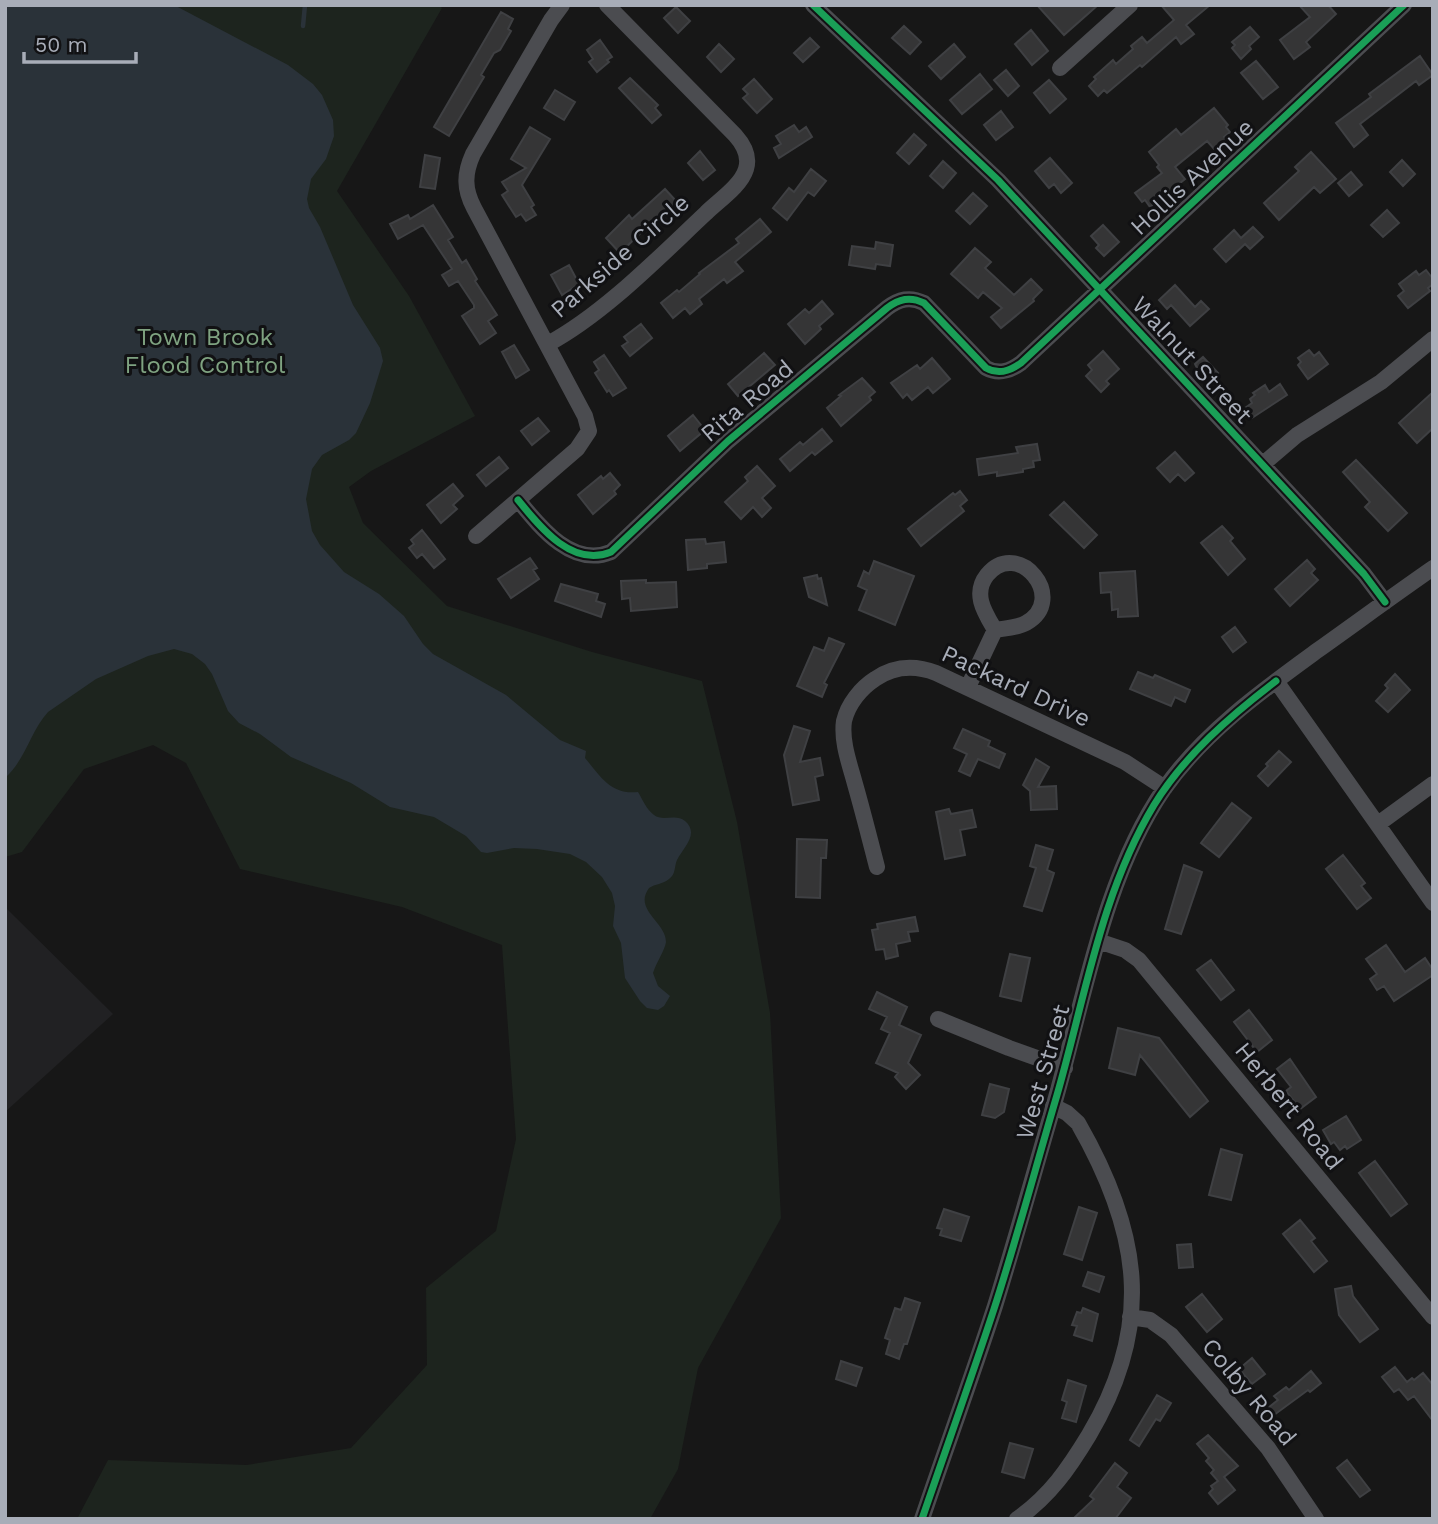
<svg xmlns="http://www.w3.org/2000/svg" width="1438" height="1524" font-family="'Work Sans',sans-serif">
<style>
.built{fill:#212123}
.green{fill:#1d241e}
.water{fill:#2a3239}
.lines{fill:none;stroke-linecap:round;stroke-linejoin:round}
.stream{stroke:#2a3239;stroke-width:4.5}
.building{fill:#353536;stroke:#3f4043;stroke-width:2}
.minor{stroke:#4b4c50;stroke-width:16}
.cycleway-casing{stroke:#111113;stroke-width:11}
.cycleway{stroke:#1a9f57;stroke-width:7}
.labels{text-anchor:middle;stroke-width:6;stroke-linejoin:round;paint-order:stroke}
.street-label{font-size:24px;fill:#a8adb8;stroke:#111113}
.park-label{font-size:24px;fill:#7fa381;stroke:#111113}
</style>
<rect width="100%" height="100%" fill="#171717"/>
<!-- built -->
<path class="built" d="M5,907L113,1014L5,1112Z"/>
<!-- green -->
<path class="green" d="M5,5H439L442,8L337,191L409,296L475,416L371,471L349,487L363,523L447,606L592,652L702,681L737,822L770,1013L781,1218L698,1368L678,1469L650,1519H77L108,1460L247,1465L351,1448L427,1365L426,1288L496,1231L516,1139L502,945L402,907L240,869L186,763L153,745L84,769L22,852L5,857Z"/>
<!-- water -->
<path class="water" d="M5,5H174L288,65L313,84L322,95L333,120L334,136L326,159L311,179L307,199L309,208L320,227L353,305L380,348L383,361L370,403L356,433L349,440L322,455L312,469L306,499L312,531L320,545L344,572L379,594L404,616L423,644L433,654L506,695L560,740L586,751L585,758C601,777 611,795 638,792C643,800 646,809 654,815C663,822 676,813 685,821C700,834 683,848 677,860C674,867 676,874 669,879C663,884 655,884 649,888C633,910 666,922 666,942C665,950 656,963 653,973L658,986L670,996L664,1006L658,1010L647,1008L640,1001L625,978L621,943L613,926L615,906L612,893L602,877L586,862L570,854L537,849L514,848L487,853L481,852L466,836L434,817L390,807L351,783L291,757L260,734L239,723L228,711L212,674L205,664L192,654L174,649L148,656L96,679L48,712C30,732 26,759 5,778Z"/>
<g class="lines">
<!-- stream -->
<path class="stream" d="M303,26L305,5"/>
</g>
<!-- building -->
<path class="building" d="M1037,5H1098L1064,35Z
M1161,5H1210L1186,25L1194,34L1181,44L1176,37L1142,67L1140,65L1107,93L1104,90L1098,96L1089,86L1096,79L1094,77L1113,60L1116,64L1133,49L1131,46L1142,37L1147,43L1174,20Z
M1299,5H1328L1336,14L1306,42L1310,47L1294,59L1280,40L1310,17Z
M676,7L690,21L678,33L664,18Z
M501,12L513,19L508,29L511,31L500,50L494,53L481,75L484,77L449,136L434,127Z
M904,26L921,42L910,54L892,38Z
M1250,27L1259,37L1249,46L1251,49L1241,59L1232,48L1235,45L1232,42Z
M1031,30L1048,51L1032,65L1015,44Z
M810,38L819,47L803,62L794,53Z
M600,40L612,57L607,60L609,62L597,72L589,62L593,59L587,50Z
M719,44L734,59L721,72L707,57Z
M954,44L965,57L941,79L929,66Z
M1420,56L1433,75L1419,85L1416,81L1360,124L1368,135L1354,147L1336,123L1371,97L1369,94Z
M1256,61L1278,87L1263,99L1241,73Z
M1006,70L1019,86L1008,96L994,80Z
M980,74L992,89L962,114L950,100Z
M630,78L658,105L655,108L661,115L652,123L619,88Z
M754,79L772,99L757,113L743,98L748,94L743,89Z
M1049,80L1066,99L1050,113L1034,93Z
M555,90L575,102L564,120L544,108Z
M1214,108L1228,125L1226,127L1230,132L1224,137L1227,141L1215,150L1207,141L1175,167L1185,179L1150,207L1145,200L1142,202L1135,193L1162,173L1157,167L1159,165L1149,152L1176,129L1181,135Z
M1001,111L1013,127L996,140L984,125Z
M794,125L799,132L806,127L812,137L779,158L774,148L781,144L776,136Z
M530,127L550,139L522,185L534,205L531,207L536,215L526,221L521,214L516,217L502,195L508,191L502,182L526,168L511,159Z
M914,134L926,145L909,164L897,153Z
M700,151L715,170L703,180L688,163Z
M1311,152L1336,179L1320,193L1314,187L1279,220L1264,203L1299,171L1295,167Z
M425,155L440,158L435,189L420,187Z
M1050,158L1072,183L1061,193L1054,184L1049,188L1035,171Z
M1402,160L1415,174L1403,186L1390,172Z
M943,161L956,173L943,188L930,176Z
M811,169L826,181L814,196L808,192L787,220L773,208L789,188L794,192Z
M1351,172L1362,185L1349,196L1338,183Z
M665,189L676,201V203L659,218L658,216L620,253L606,238L629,215L632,219Z
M973,193L987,206L970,224L956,211Z
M433,205L453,237L448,240L462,263L466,260L477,279L475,281L497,315L488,321L496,333L480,344L462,316L474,308V305L458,281L449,286L442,275L452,269L423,225L398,239L390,224L408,215L410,219Z
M1387,210L1399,223L1383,237L1371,225Z
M760,219L771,232L735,262L743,271L727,283L724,279L699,299L702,304L690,314L685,308L673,318L661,303L677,290L679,292L700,274L699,273L739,243L736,239Z
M1103,225L1119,242L1104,256L1096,248L1099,245L1091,236Z
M1253,227L1263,237L1250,249L1245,244L1226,262L1214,249L1234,230L1241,238Z
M876,242L893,245L890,266L876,264L875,269L849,265L852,246L875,249Z
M975,248L991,262L985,268L1014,295L1031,279L1042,290L1033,299L1034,301L1001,328L991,317L1002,308L983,292L978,298L951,274Z
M569,265L579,284L562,295L551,275Z
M1426,270L1433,279V284L1428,288L1430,291L1408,308L1398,296L1404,291L1399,284L1416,271L1419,275Z
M1175,285L1195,307L1201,301L1209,309L1190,326L1171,305L1167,309L1159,300Z
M822,301L833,314L819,326L821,329L805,344L788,324L805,309L809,313Z
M641,324L652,338L630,356L622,346L628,342L624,337Z
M514,345L529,370L516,378L502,352Z
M1309,350L1314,356L1319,352L1328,364L1308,379L1298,365L1301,362L1298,358Z
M1103,351L1119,369L1106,381L1109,384L1101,392L1086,376L1092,370L1088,365Z
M764,353L775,365L738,396L728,384Z
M604,355L626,388L613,396L609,390L607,392L595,373L599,370L594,362Z
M1203,357L1218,373L1206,383L1195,370L1197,368L1195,364Z
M932,358L950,379L933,393L928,387L912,400L907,394L903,398L891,383L917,365L920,369Z
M862,378L875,392L869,397L871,400L841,426L827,408L841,396L839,395Z
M1280,384L1287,395L1252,418L1245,408L1252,403L1250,399L1255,395L1253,393L1265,385L1269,392Z
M1433,392V428L1417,443L1399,423Z
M693,415L705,430L680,451L668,436Z
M538,418L549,431L532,445L521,431Z
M822,429L832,441L815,455L812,452L790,471L780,459L800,442L803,445Z
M1037,444L1040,460L1033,461L1034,467L1023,469V472L997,476V472L979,475L977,459L1018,453L1016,447Z
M1175,452L1194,473L1185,481L1178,474L1170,482L1157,468Z
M499,457L508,468L486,486L477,475Z
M1356,460L1407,513L1388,531L1365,507L1370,502L1343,472Z
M757,466L775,486L762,498L771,508L762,517L753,507L741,519L725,502L748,481L745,477Z
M610,473L620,485L614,491L616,494L593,514L578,495L601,476L603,479Z
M453,484L463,496L453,505L457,509L441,523L427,505Z
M960,491L967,500L960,506L964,511L921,546L908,529L953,493L955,495Z
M1064,502L1097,535L1084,548L1050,515Z
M1222,526L1233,538L1230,541L1245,559L1228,575L1201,543Z
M422,530L445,559L434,568L422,554L417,558L409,548L414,544L411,540Z
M705,539L706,544L724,542L726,562L707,564V568L688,570L686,540Z
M530,558L537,568L533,570L539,579L511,598L498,579Z
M1307,560L1315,569L1311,573L1318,580L1290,606L1275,589Z
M874,561L914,576L895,625L859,610L867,590L858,586L864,571L869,574Z
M1135,571L1138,616L1118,617V609L1112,610L1111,592L1101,593L1100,573Z
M817,575L818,579L821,578L827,605L809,597L804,578Z
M646,580V583L676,582L677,607L631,611L630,598L622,599L621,581Z
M561,584L598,594L596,601L605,604L601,617L555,601Z
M1235,627L1246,642L1233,652L1222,637Z
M829,638L844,644L824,683L827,685L822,697L797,686L814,647L824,651Z
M1138,672L1153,678L1155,675L1190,690L1185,702L1175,697L1171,706L1130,689Z
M1395,674L1410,690L1388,712L1376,701L1388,688L1385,685Z
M794,726L810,731L800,762L820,758L823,775L815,777L819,800L793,805L784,755Z
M963,729L990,741L988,746L1005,754L999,768L978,759L970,776L959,771L967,754L954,748Z
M1279,751L1291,762L1268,786L1258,776L1268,766L1266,764Z
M1036,759L1049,767L1038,787L1056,786L1057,809L1031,810L1030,791L1023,785Z
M1232,803L1251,818L1219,857L1201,843Z
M949,809L951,814L972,810L976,827L960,830L965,855L945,859L936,812Z
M797,839L827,840L826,858H821L820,898L796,897Z
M1036,845L1053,850L1047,870L1054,873L1042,911L1024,906L1036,868L1030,866Z
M1343,855L1365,883L1361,886L1371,898L1357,909L1326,869Z
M1184,865L1202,872L1181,934L1165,929Z
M915,917L918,931L908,932L910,941L896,944L898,956L886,959L884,949L876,950L872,930L878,929L877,924Z
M1386,945L1405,972L1425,958L1433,970V975L1394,1001L1384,986L1377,990L1370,979L1377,974L1366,959Z
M1010,954L1030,958L1021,1001L1000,996Z
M1211,960L1234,990L1221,1000L1197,970Z
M877,992L907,1007L899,1025L921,1035L908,1063L920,1075L906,1089L895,1077L898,1073L876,1063L890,1033L881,1029L887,1017L869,1009Z
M1249,1010L1272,1040L1257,1052L1234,1022Z
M1118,1028L1159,1038L1208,1101L1190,1117L1140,1055L1135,1075L1109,1068Z
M1290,1059L1316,1097L1300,1109L1286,1091L1291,1087L1277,1069Z
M990,1084L1009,1089L1004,1112L995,1118L982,1115Z
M1346,1116L1361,1140L1347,1149L1345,1146L1340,1150L1334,1142L1331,1144L1323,1130Z
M1221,1149L1242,1155L1231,1200L1209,1195Z
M1375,1161L1407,1204L1391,1216L1359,1173Z
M1079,1207L1097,1213L1082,1260L1064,1254Z
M944,1209L969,1217L961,1241L940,1235L942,1229L937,1228Z
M1300,1220L1315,1238L1311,1241L1327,1261L1314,1272L1283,1234Z
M1191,1244L1193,1267L1179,1268L1177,1245Z
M1088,1272L1104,1277L1099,1292L1083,1286Z
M1351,1286L1353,1296L1378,1329L1360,1342L1339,1315L1335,1289Z
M1202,1294L1222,1319L1207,1332L1186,1307Z
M905,1298L920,1303L907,1344H904L899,1359L886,1354L890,1340L885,1338L895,1308L901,1310Z
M1083,1308L1098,1314L1092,1341L1074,1335L1077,1326L1072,1325L1077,1312L1081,1313Z
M1252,1358L1265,1374L1252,1384L1239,1369Z
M841,1361L862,1368L856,1386L836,1379Z
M1395,1367L1407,1382L1412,1378L1414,1380L1423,1373L1433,1385V1421L1414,1396L1408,1400L1399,1389L1394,1392L1382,1377Z
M1311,1371L1321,1383L1310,1392L1308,1390L1274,1415L1268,1408L1278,1400L1274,1396L1286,1387L1289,1390Z
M1068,1380L1086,1386L1076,1422L1062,1418L1067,1402L1062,1400Z
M1157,1395L1171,1403L1160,1421L1156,1419L1139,1446L1130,1440Z
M1208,1435L1238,1466L1224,1477L1235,1490L1218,1504L1209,1493L1213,1489L1211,1486L1218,1481L1211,1473L1214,1470L1206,1461L1209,1458L1197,1444Z
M1010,1443L1033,1449L1024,1478L1002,1472Z
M1347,1460L1370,1490L1360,1497L1337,1468Z
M1115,1463L1127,1473L1117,1487L1131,1498L1115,1519H1073L1094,1499L1090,1496Z"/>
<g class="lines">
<!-- minor -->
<path class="minor" d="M813,5L998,180L1364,574L1385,602
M1060,68L1130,5
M548,344C605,313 659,257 706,213C718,201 741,186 746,169C750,156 744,145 735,135L607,5
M1263,464L1297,435L1381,382L1433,339
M518,500C540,527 572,568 611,552L728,441L887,308C899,299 910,296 924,303L986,368C999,375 1010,371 1021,363L1404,5
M476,536L577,449L589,431L585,416L474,208C464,189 464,174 473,154L551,20L562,5
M1276,681L1433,903
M968,687L995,630C1005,628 1017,628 1026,623C1069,599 1018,537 987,575C972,594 985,613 995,630
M1378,824L1433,784
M877,867C870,840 863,812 855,784C850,765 841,742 844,721C848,704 861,688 875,679C894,666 915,665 936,673L1125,762L1165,788
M1098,941L1125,950L1139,960L1433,1317
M938,1019L1009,1048L1065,1068
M1130,1317L1150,1320L1171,1335L1268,1448L1316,1519
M922,1519C946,1448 972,1377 995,1306C1016,1238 1035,1169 1055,1101C1084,1000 1104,876 1164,789C1204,732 1263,690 1318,650C1356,623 1394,595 1433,568
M1017,1519C1050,1496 1069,1468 1089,1435C1155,1324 1140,1231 1078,1123L1067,1113L1053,1106"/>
<defs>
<path id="cycleway" d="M813,5L998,180L1364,574L1385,602
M518,500C540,527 572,568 611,552L728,441L887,308C899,299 910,296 924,303L986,368C999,375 1010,371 1021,363L1404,5
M922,1519C946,1449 971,1379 994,1309C1017,1238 1036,1166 1057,1095C1085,998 1101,893 1154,805C1184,756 1230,716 1276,681"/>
</defs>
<!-- cycleway casing -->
<use href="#cycleway" class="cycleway-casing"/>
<!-- cycleway -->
<use href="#cycleway" class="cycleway"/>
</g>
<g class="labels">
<!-- street labels -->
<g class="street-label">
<text transform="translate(1192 177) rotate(-43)" y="8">Hollis Avenue</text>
<text transform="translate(620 256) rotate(-41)" y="8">Parkside Circle</text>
<text transform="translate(1192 360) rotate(47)" y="8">Walnut Street</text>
<text transform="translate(747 401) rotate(-40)" y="8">Rita Road</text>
<text transform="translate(1016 686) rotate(25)" y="8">Packard Drive</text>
<text transform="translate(1043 1072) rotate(-74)" y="8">West Street</text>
<text transform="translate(1289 1106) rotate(51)" y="8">Herbert Road</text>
<text transform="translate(1249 1392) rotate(50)" y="8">Colby Road</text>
</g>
<!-- park labels -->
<g class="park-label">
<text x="205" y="345">Town Brook<tspan x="205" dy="28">Flood Control</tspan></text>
</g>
</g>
<!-- border -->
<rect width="1438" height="1524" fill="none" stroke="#a8adb8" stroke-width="14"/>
<!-- scale -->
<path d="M24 52v10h112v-10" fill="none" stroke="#a8adb8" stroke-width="3.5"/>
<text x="35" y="52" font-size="21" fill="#a8adb8" stroke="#111113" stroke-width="5" paint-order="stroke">50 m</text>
</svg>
